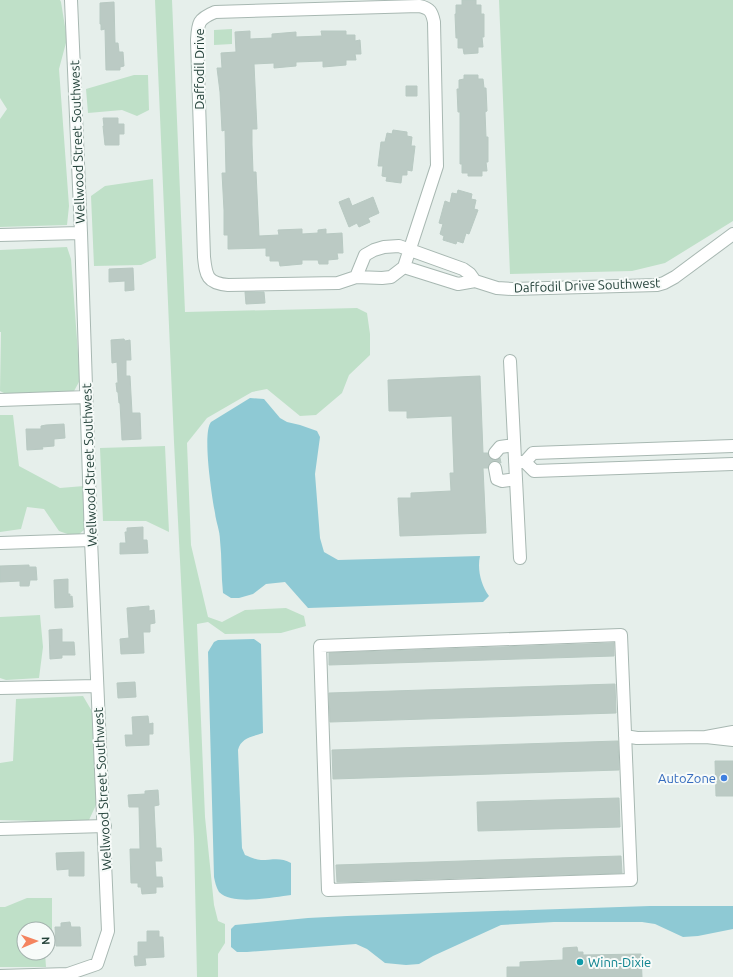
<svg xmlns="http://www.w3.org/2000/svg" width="733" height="977" font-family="Ubuntu,sans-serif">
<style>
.green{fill:#bfe0c8}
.water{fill:#8ec9d4}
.building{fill:#bbcac4;stroke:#b8c9c2}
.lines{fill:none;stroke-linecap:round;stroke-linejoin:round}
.minor-casing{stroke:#a8b8b2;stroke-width:14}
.minor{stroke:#fff;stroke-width:12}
.shop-dot{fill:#3f7fe0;stroke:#f7fbf9;stroke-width:1.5}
.culture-dot{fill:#0f9aa8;stroke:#f7fbf9;stroke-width:1.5}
.labels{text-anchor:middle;stroke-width:4;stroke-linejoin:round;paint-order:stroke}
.street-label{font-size:13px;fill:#24423a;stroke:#f7fbf9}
.shop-label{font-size:13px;fill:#366cbe;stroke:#f7fbf9;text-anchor:end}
.culture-label{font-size:13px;fill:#0d838f;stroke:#f7fbf9;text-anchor:start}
</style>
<rect width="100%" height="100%" fill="#e6efeb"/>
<!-- green -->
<path class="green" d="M0,0H60L61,2L67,39L59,69L69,206L67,225L0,227V119L7,109L0,98Z
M155,0H172L185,312L357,308L367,313L370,334V355L349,375L342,393L316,415L300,416L267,389L252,392L207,418L187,443L191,545L208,617L222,622L245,610L286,608L304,616L306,626L281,633L225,634L208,622L197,624L205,817L214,905L218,921L225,924V943L218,954V977H197L194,838L174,442Z
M499,0H733V221L665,263L632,271L510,274Z
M232,29V44L214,45V30Z
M134,75H148L149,110L137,116L122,110L88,113L86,89Z
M153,179L156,258L141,265L94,266L91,196L105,186Z
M67,247L71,259L80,380L73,393L12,397L0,391L1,332H0V250Z
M0,415H13L19,466L60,488L84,486L85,529L76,537L59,531L44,509L27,507L21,529L0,532Z
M165,446L169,532L146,521H103L100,448Z
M40,615L43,647L39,678L6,680L0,678V617Z
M83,696L93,713L95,742L96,805L89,820L75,822L0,820V763L13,761L16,699Z
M27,898H52V935L48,939V929H24V953H45L46,967H0V907H5Z"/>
<!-- water -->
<path class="water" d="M250,398L264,399L280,418L287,422L300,425L317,431L320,437L315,474L320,538L324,552L338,560L480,556C477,569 481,585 489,596L483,602L308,608L285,582L266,584L253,594L239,598H231L223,593C221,575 222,558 220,540C220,531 216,522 215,513C212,497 202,433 211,422Z
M254,639L261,644L263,733C251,737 241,738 238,750L242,848L245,855C250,857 256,860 261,860C272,860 281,857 291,863V895C273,897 233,906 219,892C216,887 215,882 214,877L208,652L214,642L218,640Z
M650,906H733V929L698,936L683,937L655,924L642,922H554L501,925L433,956L419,964L406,965L385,963L367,949L356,944L247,952H237L231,947V929L235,925L308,918L347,916Z"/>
<!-- building -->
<path class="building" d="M462,0H476V5H481V14H484V37H482L483,47H478V53L464,54L463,48H458V38H456L455,14H456V5H462Z
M114,2L115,43H118L119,52H123L124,66L120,67V70H106L105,29L101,30V24H100V3Z
M250,31V39L272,38V34L296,32V37L322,36L321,31H346V35H355V41L360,40L361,54H355L356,60H346V65L323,67V61L296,62V66L274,68V63L254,64L257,129H252V145L253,172H256L259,236L279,235L278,230L302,229V234L318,233V230L326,229V234L342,233L343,253H337L338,259L328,260V264H319L318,260H302V264L280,266L279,261H270V256H266V248L228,249V235H224V210L222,173H226L225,130L222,131L220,92L217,68H222L221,53L236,52L235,32Z
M464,75H478V79H483L484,88H486L487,111L485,112L486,137H488V162H486L487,171H482V176H468V173H462V164H460V112H458L457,89H459V80L464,79Z
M406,86H417V96H406Z
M103,118H118V124H124V134H119V145H105L103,126H104Z
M393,130L407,132V136L412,137L411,146H415L412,171L407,170V175H402L401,183L386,181L387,177L382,176L383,166H378L381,142H385L387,133L392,134Z
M458,190L472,194L471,199L476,200L474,209L478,210L469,234L466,233L463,243L457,241L456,244L443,240L444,236L440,234L443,224L439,223L445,201L450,203L452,193L457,194Z
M373,197L379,213L368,218L370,222L359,227L357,223L349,227L339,202L349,198L352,206Z
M133,268L134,290L125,291V281L109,282V269Z
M245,292H264L265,303L246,304Z
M124,339L125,341L130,340L131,360H126V376H130L132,413H140L141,439L122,440L120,403H119L118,392H117L116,383H118L117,362L112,363L111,340Z
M480,376L483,453H488L490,458L493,460L500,458L501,463L497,461H493L490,463L488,468H483L486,533L400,536L398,498H411V493L451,491L450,473H454L452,416L407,418V411H389L388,380Z
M64,424L65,438L54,439V446L42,447L43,449L27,450L26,429H41V426L46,425Z
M143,527V540H147L148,553L120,554V543H126L125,532H127V528Z
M29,565V567H36L37,580H30L29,586H20V581L0,582V566Z
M68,579V594H70V597L72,596L73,607L55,608L54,580Z
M149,606V611L154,610L155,623L150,624V632H143L144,653L121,654L120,639L129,638L127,608Z
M62,629V642H74L75,655H62V658L50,659L49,630Z
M614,643V656L329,665V653Z
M135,682L136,697L118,698L117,683Z
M615,684L616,713L330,722L329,693Z
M148,716L149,724L153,723V734H149V745L126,746L125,735H133L132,717Z
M618,741L619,770L333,779L332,750Z
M715,761H733V796H716Z
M158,790L159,805L154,806L156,848H161L162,861H155L156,877H162L163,887H156V893L142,894L141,887H138V883H131L130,849H140L139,807H129L128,795L145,794V791Z
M619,798L620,827L478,831L477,802Z
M84,852V876H69V869L57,870L56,853Z
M621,856L622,873L337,882L336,865Z
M70,922L71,927H80L81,946H56L55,927H61V923Z
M147,931H159V937H163L164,957L145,958L146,965L135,966L134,956H138V942H147Z
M577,947L578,952H583V955L641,954L642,977H507V967H520V962L563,960V948Z"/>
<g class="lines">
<defs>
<path id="minor" d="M0,235L81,233
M404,267L458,284L475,281L497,288L512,289L657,285L664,283L675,277L733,234
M356,277L338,283L228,285C207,283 206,276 204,257L197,40C198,23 198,19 215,12L419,6C430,8 432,12 434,22L437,166L404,267L391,277L382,278L356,277L365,255L374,250L384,247L399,246L463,269L470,274L475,281
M510,361L520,558
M0,400L87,397
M495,453L500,447L514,445
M515,462H525L533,453L733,446
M525,462L534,471L733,464
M495,468L497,479L502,481L516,479
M0,543L91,540
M621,635L631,880L328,890L320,646Z
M0,688L97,686
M733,732L706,737L733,740
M625,736L637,738L706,737
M0,829L105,826
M0,976L68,974L97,964L108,931L91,540L81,233L71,0"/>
</defs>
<!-- minor casing -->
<use href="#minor" class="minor-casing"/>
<!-- minor -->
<use href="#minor" class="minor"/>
</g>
<!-- markers -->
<circle class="shop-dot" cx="724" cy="778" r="4"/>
<circle class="culture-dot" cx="580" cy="962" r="4"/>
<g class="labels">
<!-- street labels -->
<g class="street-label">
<text transform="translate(199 69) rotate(-90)" y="5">Daffodil Drive</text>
<text transform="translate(77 142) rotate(-92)" y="5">Wellwood Street Southwest</text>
<text transform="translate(587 285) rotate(-2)" y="5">Daffodil Drive Southwest</text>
<text transform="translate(89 465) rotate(-92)" y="5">Wellwood Street Southwest</text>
<text transform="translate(102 789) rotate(-93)" y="5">Wellwood Street Southwest</text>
</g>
<!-- shop labels -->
<g class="shop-label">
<text x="716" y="783">AutoZone</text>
</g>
<!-- culture labels -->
<g class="culture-label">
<text x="588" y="967">Winn-Dixie</text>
</g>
</g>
<!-- north arrow -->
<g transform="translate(36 941) rotate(88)"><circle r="19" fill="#f7fbf9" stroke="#a3b1ad"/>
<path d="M0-3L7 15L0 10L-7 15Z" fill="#f4845f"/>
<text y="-6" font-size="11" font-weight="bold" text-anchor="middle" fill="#24423a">N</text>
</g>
</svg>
